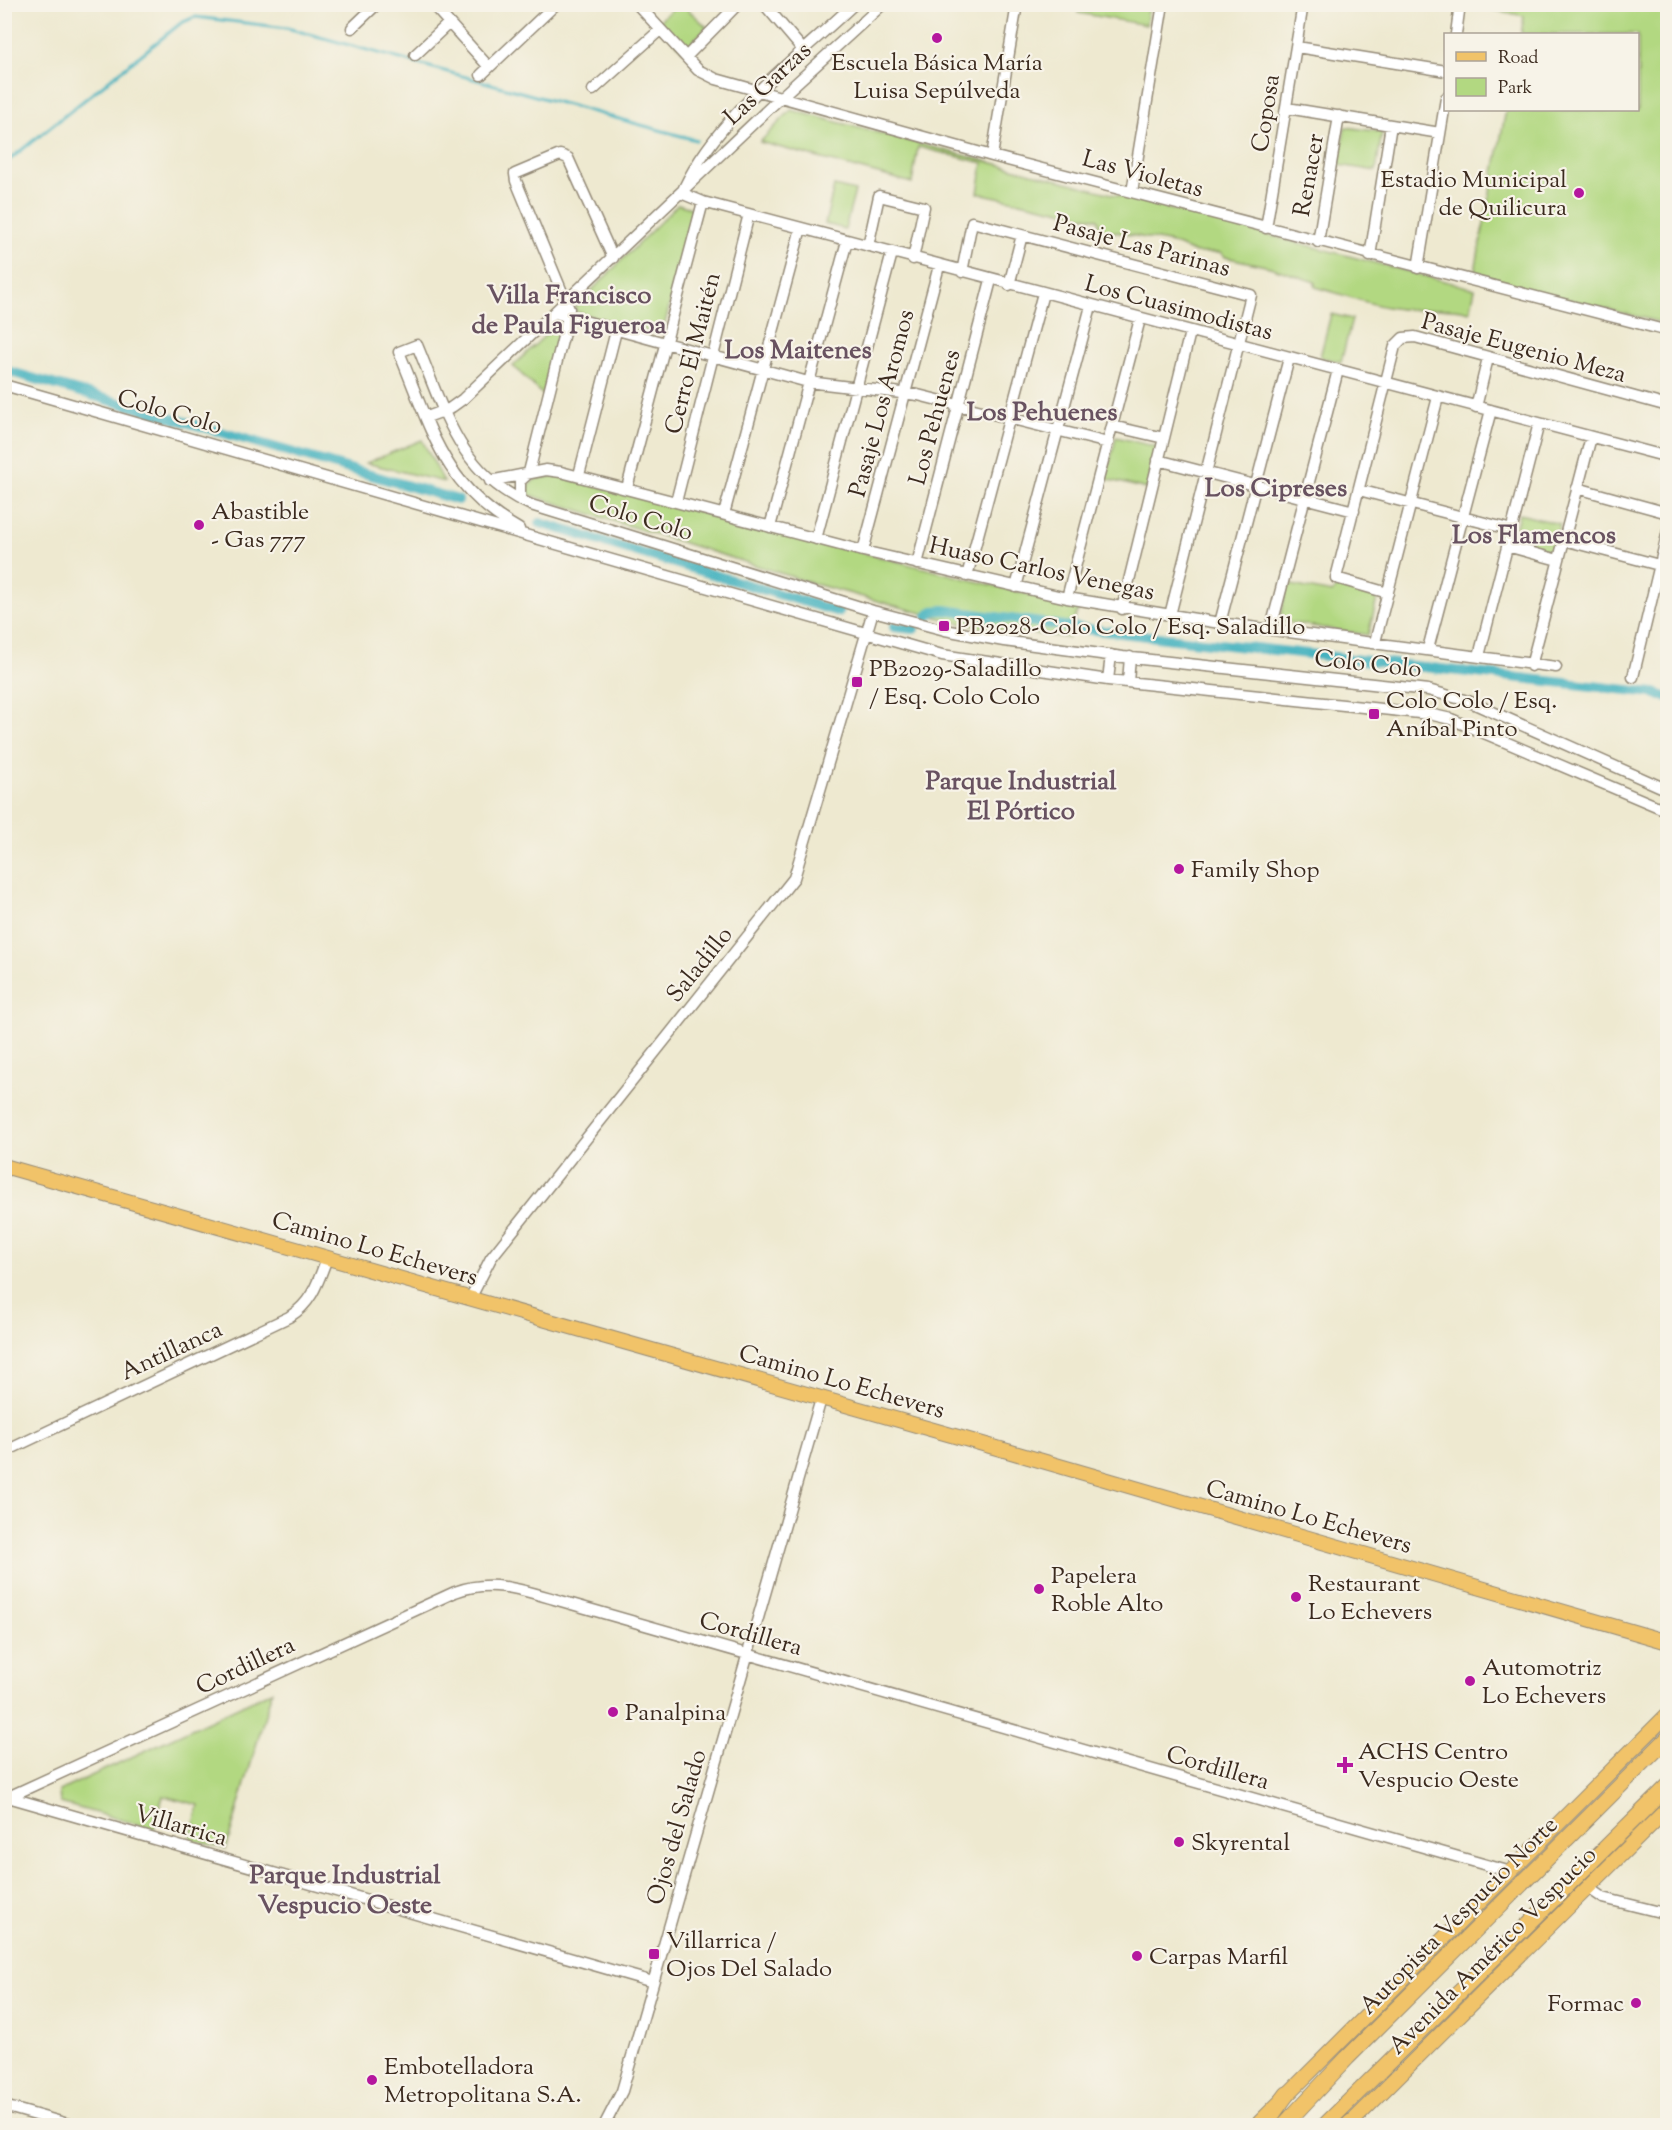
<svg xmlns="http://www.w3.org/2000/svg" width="1672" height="2130" font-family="'Sorts Mill Goudy',serif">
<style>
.green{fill:#b2d881;stroke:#768150;stroke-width:1.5}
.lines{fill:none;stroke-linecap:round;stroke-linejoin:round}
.stream{stroke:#44b2bf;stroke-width:3}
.canal{stroke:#44b2bf;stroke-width:10}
.minor-casing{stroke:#948a77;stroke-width:13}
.major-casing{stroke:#948a77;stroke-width:16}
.highway-casing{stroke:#948a77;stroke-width:17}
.minor{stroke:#fff;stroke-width:10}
.major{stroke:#f1c369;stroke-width:14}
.highway{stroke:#f1c369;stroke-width:15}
.poi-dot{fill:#b5179e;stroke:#f7f3e8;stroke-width:2}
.labels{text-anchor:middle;stroke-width:4.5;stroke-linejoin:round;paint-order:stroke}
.poi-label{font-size:24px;fill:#3b2a1e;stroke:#f7f3e8;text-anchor:start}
.street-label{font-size:24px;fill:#3b2a1e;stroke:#f7f3e8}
.neighbourhood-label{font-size:26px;font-weight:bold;fill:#685260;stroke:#f7f3e8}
</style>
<rect width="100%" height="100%" fill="#f7f3e8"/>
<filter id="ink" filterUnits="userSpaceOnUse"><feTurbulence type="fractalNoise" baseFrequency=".0167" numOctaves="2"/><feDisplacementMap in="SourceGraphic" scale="12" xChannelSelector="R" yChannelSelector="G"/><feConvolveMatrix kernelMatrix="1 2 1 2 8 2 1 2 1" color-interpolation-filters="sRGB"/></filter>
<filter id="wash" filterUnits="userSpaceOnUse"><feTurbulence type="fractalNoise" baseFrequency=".008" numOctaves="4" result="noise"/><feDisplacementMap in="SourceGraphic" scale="24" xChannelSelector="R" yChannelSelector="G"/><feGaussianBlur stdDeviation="1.35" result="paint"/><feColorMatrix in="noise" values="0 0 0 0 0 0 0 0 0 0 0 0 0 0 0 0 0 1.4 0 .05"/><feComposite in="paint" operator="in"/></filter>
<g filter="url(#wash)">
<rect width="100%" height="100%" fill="#eee9d0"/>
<!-- green -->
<path class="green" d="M1080,4H1149V5L1146,25L1078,13Z
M1465,4L1667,5V324L1474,276L1506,110H1638V34H1521L1524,16Z
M677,5H683L707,27L683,51L658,22Z
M791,110L1475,289L1470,312C1447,305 1424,312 1401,309C1370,306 1344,294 1315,287V282L1270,267L1225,257L1220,253H1196L1172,243L1100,229L1098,219L978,193L983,163L918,147L912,183L760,142Z
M1345,127L1382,132L1376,171L1339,165Z
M834,186L855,191L845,229L825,224Z
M678,204L694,209L663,331L657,334L577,312L574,308Z
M1331,314L1352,319L1341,362L1320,357Z
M556,325L560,326L543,395L513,366Z
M1116,437L1157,447L1147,489L1106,479Z
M422,440L444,482L366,463Z
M556,476L1079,607L1068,638L966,625L815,584L527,494V486L536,479Z
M1519,514L1560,524L1552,552L1512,542Z
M1287,584L1332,593L1337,587L1378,595L1368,635L1280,621Z
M272,1691L226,1849L190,1839L199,1805L163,1796L154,1829L60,1803L59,1791Z"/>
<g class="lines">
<!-- stream -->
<path class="stream" d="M4,164L181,23L195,17L287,28L696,140"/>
<!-- canal -->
<path class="canal" d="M4,370L458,500
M540,523L839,612
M927,617L933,611L944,610L1086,629L1654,693L1668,698
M894,627L914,629"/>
</g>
</g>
<g filter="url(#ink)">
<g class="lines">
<defs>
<path id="minor" d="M432,4L489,67
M637,4L698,70L716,79L992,156L1668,331
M764,4L804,51
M352,28L377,4
M1456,34L1460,4
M1297,47L1446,71
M415,55L449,23
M686,57L738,4
M481,75L556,4
M593,90L660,30
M1287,108L1440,133
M992,156L1017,4
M684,188C719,114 795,60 854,4
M1132,192L1163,4
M681,193L703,202L1668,457
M1266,228L1303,4
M1318,242L1339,116
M868,246L879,196L924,207L913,259
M1370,256L1391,125
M1418,268L1446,98
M962,272L972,222L1251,295L1170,615
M1009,285L1022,235
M569,309L516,181L515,174L560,155L568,158L613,258
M555,313L808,382L918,395L1108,443
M4,385L942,655L1108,680L1429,714L1451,719L1668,811
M1476,407L1488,358
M427,417L449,409L463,399L780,98L883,4
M1112,426L1164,438
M1158,460L1354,511
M529,472L568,317
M579,475L616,331
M490,481L546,470L561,472L863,551L1067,598L1220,623L1556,667
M627,488L703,202
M1577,488L1668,513
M1359,490L1512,530
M520,500V481L529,473
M676,502L749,214
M724,514L801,228
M770,527L847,241
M519,529C442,486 431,428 399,352L417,345C445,412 459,474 531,505L873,611L945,630L1004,641L1123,657L1428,690L1468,701L1668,790
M816,539L892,253
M1564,540L1659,565
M1507,546L1558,560
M863,551L939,266
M917,564L991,280
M967,576L1043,293
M1016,587L1091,306
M1388,593L1336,578L1395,346L1403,338L1415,337L1668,406
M1067,598L1140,319
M1122,609L1190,332
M1220,623L1289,358
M1271,628L1338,370
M1375,642L1438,397
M1428,649L1491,410
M1479,656L1539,423
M1531,666L1591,437
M1633,677L1668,531
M1108,680L1111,655
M1128,682L1130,657
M470,1299L491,1258L794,878L873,611
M4,1452L289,1317C312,1303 318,1282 327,1258
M8,1797L653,1982
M4,1799L455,1592C490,1579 520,1589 554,1599L1511,1872
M1587,1887L1603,1898L1668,1914
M4,2106L75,2126
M604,2126L622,2091L821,1399"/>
<path id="major" d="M4,1166L1011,1452L1668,1642
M1256,2126L1668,1714
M1348,2126L1668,1808"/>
<path id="highway" d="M1264,2126L1287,2094
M1283,2126L1347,2058L1668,1738
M1324,2126L1668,1786
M1347,2126L1351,2122"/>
</defs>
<!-- minor casing -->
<use href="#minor" class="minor-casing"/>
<!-- major casing -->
<use href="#major" class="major-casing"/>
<!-- highway casing -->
<use href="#highway" class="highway-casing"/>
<!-- minor -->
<use href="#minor" class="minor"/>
<!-- major -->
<use href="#major" class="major"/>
<!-- highway -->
<use href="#highway" class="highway"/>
</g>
</g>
<!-- markers -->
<g class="poi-dot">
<circle cx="937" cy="38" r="6"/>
<circle cx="1579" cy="193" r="6"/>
<circle cx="199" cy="525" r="6"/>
<rect x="938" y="620" width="12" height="12" rx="3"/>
<rect x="851" y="676" width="12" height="12" rx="3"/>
<rect x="1368" y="708" width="12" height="12" rx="3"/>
<circle cx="1179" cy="869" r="6"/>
<circle cx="1039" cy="1589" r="6"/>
<circle cx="1296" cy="1597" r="6"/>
<circle cx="1470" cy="1681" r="6"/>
<circle cx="613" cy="1712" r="6"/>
<path d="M1342 1756h6v6h6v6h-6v6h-6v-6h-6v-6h6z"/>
<circle cx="1179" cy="1842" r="6"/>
<rect x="648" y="1948" width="12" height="12" rx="3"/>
<circle cx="1137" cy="1956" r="6"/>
<circle cx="1636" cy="2003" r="6"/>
<circle cx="372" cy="2080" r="6"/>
</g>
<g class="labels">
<!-- poi labels -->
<g class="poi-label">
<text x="937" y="70" text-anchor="middle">Escuela Básica María<tspan x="937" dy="28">Luisa Sepúlveda</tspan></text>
<text x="1567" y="187" text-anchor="end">Estadio Municipal<tspan x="1567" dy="28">de Quilicura</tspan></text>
<text x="211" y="519">Abastible<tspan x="211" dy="28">- Gas 777</tspan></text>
<text x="956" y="634">PB2028-Colo Colo / Esq. Saladillo</text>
<text x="869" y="676">PB2029-Saladillo<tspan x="869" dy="28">/ Esq. Colo Colo</tspan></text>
<text x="1386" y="708">Colo Colo / Esq.<tspan x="1386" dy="28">Aníbal Pinto</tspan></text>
<text x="1191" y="877">Family Shop</text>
<text x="1051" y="1583">Papelera<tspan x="1051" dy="28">Roble Alto</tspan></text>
<text x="1308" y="1591">Restaurant<tspan x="1308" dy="28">Lo Echevers</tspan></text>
<text x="1482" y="1675">Automotriz<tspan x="1482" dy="28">Lo Echevers</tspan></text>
<text x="625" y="1720">Panalpina</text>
<text x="1358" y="1759">ACHS Centro<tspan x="1358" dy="28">Vespucio Oeste</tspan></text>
<text x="1191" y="1850">Skyrental</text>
<text x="666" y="1948">Villarrica /<tspan x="666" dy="28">Ojos Del Salado</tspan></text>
<text x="1149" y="1964">Carpas Marfil</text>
<text x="1624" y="2011" text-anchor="end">Formac</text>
<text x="384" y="2074">Embotelladora<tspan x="384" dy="28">Metropolitana S.A.</tspan></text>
</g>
<!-- street labels -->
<g class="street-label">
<text transform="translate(767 83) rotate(-43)" y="8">Las Garzas</text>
<text transform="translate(1265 113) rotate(-81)" y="8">Coposa</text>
<text transform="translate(1143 173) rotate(15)" y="8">Las Violetas</text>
<text transform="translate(1308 175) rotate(-80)" y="8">Renacer</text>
<text transform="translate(1142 245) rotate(15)" y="8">Pasaje Las Parinas</text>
<text transform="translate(1179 307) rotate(15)" y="8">Los Cuasimodistas</text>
<text transform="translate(1524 347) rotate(15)" y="8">Pasaje Eugenio Meza</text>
<text transform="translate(692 353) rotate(-76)" y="8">Cerro El Maitén</text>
<text transform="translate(881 403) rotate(-75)" y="8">Pasaje Los Aromos</text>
<text transform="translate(170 411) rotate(16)" y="8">Colo Colo</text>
<text transform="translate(934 417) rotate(-75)" y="8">Los Pehuenes</text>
<text transform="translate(641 517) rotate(17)" y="8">Colo Colo</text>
<text transform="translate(1042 568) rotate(12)" y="8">Huaso Carlos Venegas</text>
<text transform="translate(1368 663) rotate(6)" y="8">Colo Colo</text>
<text transform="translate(699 964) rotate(-51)" y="8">Saladillo</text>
<text transform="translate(375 1248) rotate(16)" y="8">Camino Lo Echevers</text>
<text transform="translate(171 1350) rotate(-25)" y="8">Antillanca</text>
<text transform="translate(842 1381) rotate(16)" y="8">Camino Lo Echevers</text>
<text transform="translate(1309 1516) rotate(16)" y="8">Camino Lo Echevers</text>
<text transform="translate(751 1633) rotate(16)" y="8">Cordillera</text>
<text transform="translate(245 1665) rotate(-25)" y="8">Cordillera</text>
<text transform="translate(1218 1767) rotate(16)" y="8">Cordillera</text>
<text transform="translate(181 1825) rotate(16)" y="8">Villarrica</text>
<text transform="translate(676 1827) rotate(-74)" y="8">Ojos del Salado</text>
<text transform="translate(1458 1915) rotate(-45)" y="8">Autopista Vespucio Norte</text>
<text transform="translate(1492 1950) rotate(-45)" y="8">Avenida Américo Vespucio</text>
</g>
<!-- neighbourhood labels -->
<g class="neighbourhood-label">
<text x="569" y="303">Villa Francisco<tspan x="569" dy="30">de Paula Figueroa</tspan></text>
<text x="798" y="358">Los Maitenes</text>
<text x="1042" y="420">Los Pehuenes</text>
<text x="1276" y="496">Los Cipreses</text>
<text x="1534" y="543">Los Flamencos</text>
<text x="1021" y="789">Parque Industrial<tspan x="1021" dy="30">El Pórtico</tspan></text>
<text x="345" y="1883">Parque Industrial<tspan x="345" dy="30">Vespucio Oeste</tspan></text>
</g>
</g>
<!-- margin -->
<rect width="1672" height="2130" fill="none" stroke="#f7f3e8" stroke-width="24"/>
<!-- legend -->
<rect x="1444" y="33" width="195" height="78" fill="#f7f3e8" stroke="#aca397" stroke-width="1.5"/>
<rect x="1456" y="52" width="30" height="9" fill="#f1c369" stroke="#aca397" stroke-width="1.5"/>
<text x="1498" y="63" font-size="18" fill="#3b2a1e">Road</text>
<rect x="1456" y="78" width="30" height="18" fill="#b2d881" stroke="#aca397" stroke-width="1.5"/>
<text x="1498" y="93" font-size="18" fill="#3b2a1e">Park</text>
</svg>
